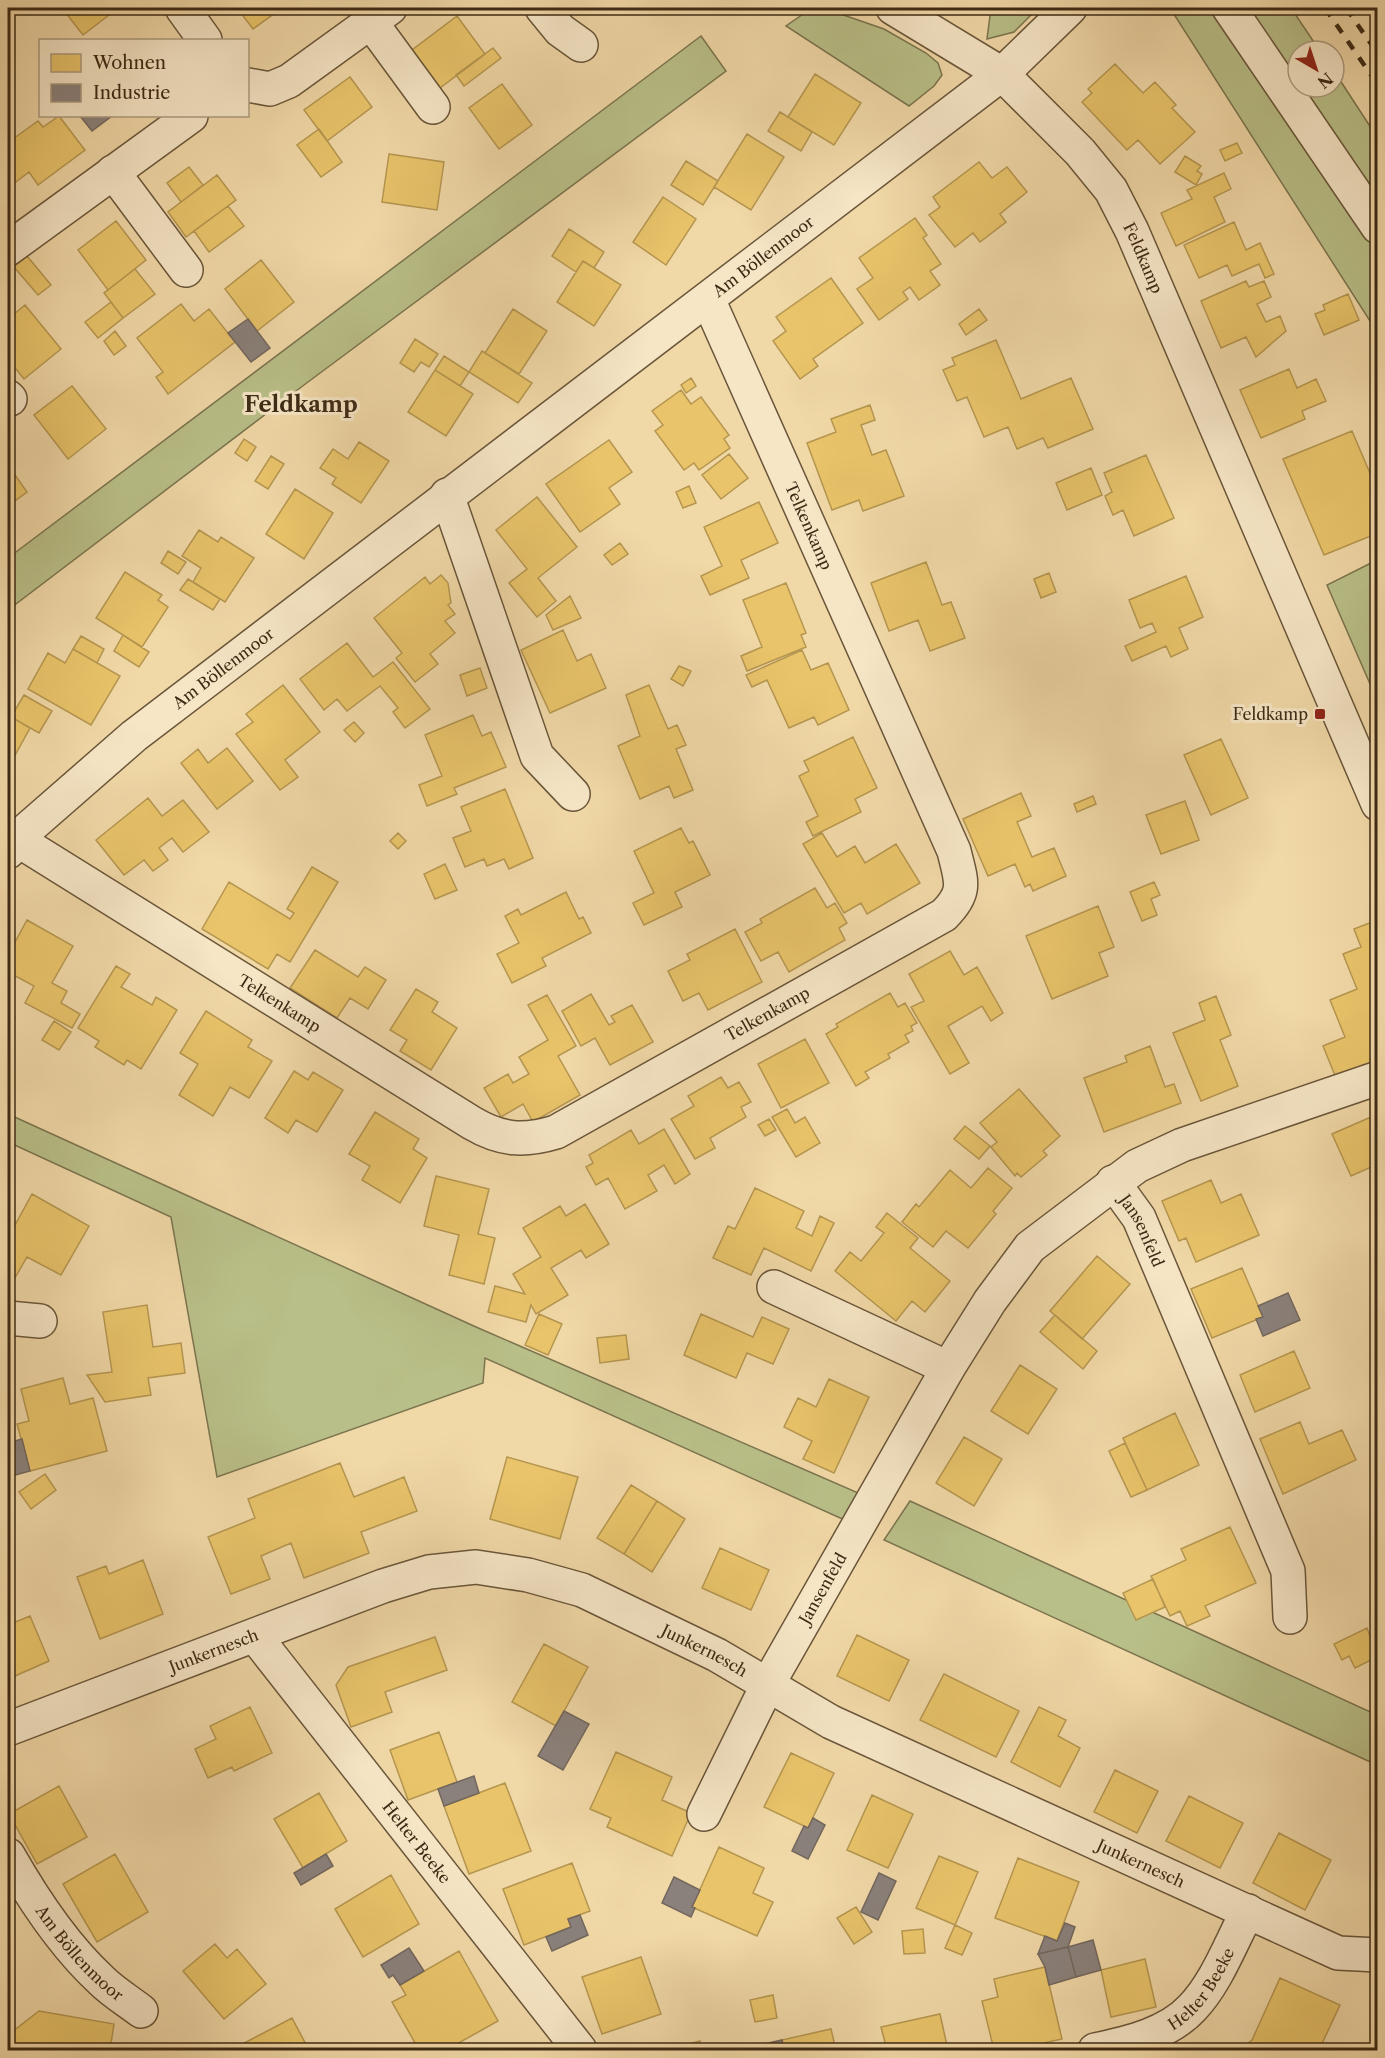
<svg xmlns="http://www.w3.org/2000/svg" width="1385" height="2058" font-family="'Libre Caslon Text',serif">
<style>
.green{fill:#b9bf88;stroke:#7b744e;stroke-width:1.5}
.homes{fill:#e9c46a;stroke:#b59650;stroke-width:1.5}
.industry{fill:#8a817c;stroke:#73675d;stroke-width:1.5}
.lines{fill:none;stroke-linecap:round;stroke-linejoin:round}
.street-casing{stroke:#6a563a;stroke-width:36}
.street{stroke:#f6e6c6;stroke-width:33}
.rail{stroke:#3d2a15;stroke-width:4.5;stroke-dasharray:10 10;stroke-linecap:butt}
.poi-dot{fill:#8f2418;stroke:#f6e6c6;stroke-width:2}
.labels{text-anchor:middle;stroke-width:6;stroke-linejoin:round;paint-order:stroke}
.street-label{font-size:16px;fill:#3d2a15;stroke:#f6e6c6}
.poi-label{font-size:16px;fill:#3d2a15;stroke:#f6e6c6;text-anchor:end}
.district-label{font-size:22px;font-weight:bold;fill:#3d2a15;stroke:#f6e6c6}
</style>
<rect width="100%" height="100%" fill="#f1d8a7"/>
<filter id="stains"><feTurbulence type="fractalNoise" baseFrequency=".00333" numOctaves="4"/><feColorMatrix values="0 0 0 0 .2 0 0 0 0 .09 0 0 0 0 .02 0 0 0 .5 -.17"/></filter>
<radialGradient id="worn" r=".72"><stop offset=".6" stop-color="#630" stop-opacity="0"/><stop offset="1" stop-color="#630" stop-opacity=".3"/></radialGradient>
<!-- green -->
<path class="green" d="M991,8H1038L1014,32L987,39Z
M1170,8H1213L1377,251V332Z
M1244,8H1291L1320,51H1298V87Z
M809,10H829L884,29L926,53L938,63L942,75L934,86L909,106L786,26Z
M701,36L726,71L304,385L8,610V558Z
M1334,71L1377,137V204L1298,87H1334Z
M1377,560V700L1327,585Z
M8,1114L476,1327L863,1495L849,1522L485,1358L483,1383L217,1477L171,1217L8,1142Z
M910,1501L1377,1715V1765L884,1540Z"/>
<!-- homes -->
<path class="homes" d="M62,8H118L83,35Z
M237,8H282L253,29Z
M457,16L485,54L440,88L412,50Z
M493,48L501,58L464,86L456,75Z
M1115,64L1143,93L1155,82L1176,105L1172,108L1195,132L1160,164L1138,140L1127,150L1082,102L1092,93L1088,89Z
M815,74L861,103L834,145L788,117Z
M350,77L372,107L327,141L304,110Z
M502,84L532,125L499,149L469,108Z
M780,112L812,132L801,151L768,131Z
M59,116L85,150L38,185L29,172L8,188V137L10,141L38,121L43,127Z
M319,129L342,162L321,177L297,145Z
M747,134L784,157L751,210L714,187Z
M1237,143L1242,153L1225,161L1220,150Z
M389,154L444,162L437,210L382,202Z
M1185,156L1201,166L1197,171L1202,174L1196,185L1175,172Z
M686,161L718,181L703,205L671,185Z
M979,162L992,178L1007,167L1027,192L1000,214L1006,222L980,242L973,233L955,247L929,215L940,207L933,197Z
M189,167L203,185L181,202L167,183Z
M1224,173L1231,189L1214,197L1225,222L1176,246L1161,213L1192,199L1187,190Z
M217,175L236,200L186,237L168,212Z
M663,197L696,219L666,265L633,242Z
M228,206L244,226L209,252L194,231Z
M915,218L927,235L923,238L941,264L930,271L940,285L919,300L910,287L903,292L908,299L879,320L857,289L873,278L859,258Z
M116,221L146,260L108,290L78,250Z
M1234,222L1246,250L1260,243L1274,274L1265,278L1259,264L1232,276L1227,265L1199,278L1184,245Z
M569,229L604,252L594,268L583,261L576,272L552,256Z
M27,256L51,285L38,295L14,267Z
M261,260L294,302L257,331L225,289Z
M583,261L621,285L594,326L557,302Z
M135,269L155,294L123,318L104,293Z
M831,278L863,323L813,359L818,366L800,379L773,341L786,331L776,317Z
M1246,281L1249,287L1264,281L1271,297L1257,304L1266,322L1280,316L1286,331L1256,357L1246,337L1221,348L1201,301Z
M1348,294L1359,320L1324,335L1315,314L1325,310L1323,305Z
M111,302L123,318L98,338L85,322Z
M181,304L194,321L209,309L235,342L168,394L156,377L163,372L137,338Z
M25,305L61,349L24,379L8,359V319Z
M513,309L547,331L519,374L485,353Z
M979,309L987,320L966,335L959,324Z
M115,331L126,346L114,355L104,341Z
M415,339L438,354L429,367L421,362L414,372L400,363Z
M996,340L1021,399L1071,378L1093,429L1048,448L1043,438L1017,449L1008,427L984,437L967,397L957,401L943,370L955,365L952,358Z
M482,351L532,383L518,403L469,372Z
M444,356L469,372L460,386L435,370Z
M1289,369L1297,388L1316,379L1326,401L1302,411L1305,419L1261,438L1240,390Z
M435,370L473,394L446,436L408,412Z
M691,378L696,386L686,393L681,385Z
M72,386L106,429L68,459L34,415Z
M681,390L691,404L701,397L729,435L724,439L730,448L699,470L694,463L684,470L655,431L663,425L652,411Z
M870,405L875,420L861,425L872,455L886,450L904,496L863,511L859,500L832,510L807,443L836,432L831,419Z
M1352,431L1378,492V533L1324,555L1283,459Z
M244,439L256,447L247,461L235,453Z
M609,440L632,472L609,488L620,504L580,532L546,484Z
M359,442L389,461L361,503L332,484L336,478L320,468L333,449L348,459Z
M729,454L748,478L721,499L702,475Z
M1146,455L1174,518L1134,536L1123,510L1113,515L1105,496L1112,492L1104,473Z
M271,456L284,464L268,489L255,481Z
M8,465L27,492L8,506Z
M1091,468L1102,495L1067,510L1056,483Z
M689,486L696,503L683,508L676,492Z
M295,489L333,513L304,559L266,534Z
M537,497L577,547L538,578L556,601L537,617L509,583L527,569L496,530Z
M759,502L778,543L741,560L749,578L710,595L701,576L722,566L704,527Z
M199,530L218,542L221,537L254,558L225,602L193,582L201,568L182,556Z
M620,543L628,554L612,565L604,555Z
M168,551L186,562L178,574L161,563Z
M926,562L942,605L951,602L965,638L930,651L918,620L889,631L871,583Z
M125,572L162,595L158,600L168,607L142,647L96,618Z
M1049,573L1056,592L1041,598L1034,579Z
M441,575L448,583L451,603L448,605L455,614L445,621L455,633L430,654L438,664L415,682L396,658L402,653L374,618L425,577L430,584Z
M1186,576L1203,617L1179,628L1188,649L1171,657L1166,646L1132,661L1125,646L1156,632L1152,623L1140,628L1129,600Z
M188,579L220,599L213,610L180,590Z
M786,583L806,633L801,635L806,647L747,671L741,656L762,647L743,600Z
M570,596L581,618L553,630L546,615Z
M563,630L577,661L591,654L606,688L550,713L521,650Z
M123,635L149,652L139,667L114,651Z
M81,636L104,649L97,663L73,649Z
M347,643L373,677L393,662L430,709L405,728L393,712L398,708L380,686L347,711L337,699L324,710L300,679Z
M73,649L120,676L91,725L28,689L48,653L65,663Z
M802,650L811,670L828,663L849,710L818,725L814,717L789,728L767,680L752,687L746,675Z
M679,666L691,671L683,686L671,679Z
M480,668L487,688L467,696L460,675Z
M283,685L320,732L285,760L298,777L280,790L236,734L253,722L246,714Z
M649,685L668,729L677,725L686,745L676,749L693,790L674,798L669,786L640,799L618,746L640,736L626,695Z
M24,695L52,711L39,733L11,717Z
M8,715L30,728L8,768Z
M473,715L482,736L491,732L506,767L454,788L457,794L427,806L419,785L442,776L425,735Z
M354,722L364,733L355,742L344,730Z
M853,737L877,788L855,799L861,812L813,836L806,822L818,816L799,776L809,771L804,761Z
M1221,739L1248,798L1211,815L1184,755Z
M227,748L253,781L217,809L181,763L198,749L208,763Z
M505,789L533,858L509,869L504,859L487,866L484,859L465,867L453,838L471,831L461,807Z
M1021,793L1031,816L1017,822L1032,857L1054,848L1066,876L1033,891L1030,884L1025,887L1015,864L988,876L963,819Z
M1093,796L1096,804L1077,812L1074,804Z
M148,798L162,816L183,800L209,832L183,852L172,838L159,848L168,860L153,871L144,860L124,875L96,840Z
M1185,801L1199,840L1161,854L1146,815Z
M681,828L689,843L693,841L710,875L675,892L682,907L644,925L633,903L654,893L634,851Z
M398,833L406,841L398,849L390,841Z
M822,833L837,857L855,846L865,863L896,844L920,883L867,914L861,903L844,913L803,844Z
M445,864L457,890L435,899L424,874Z
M312,867L338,882L290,962L277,954L268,969L202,929L229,882L290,919L294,913L287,909Z
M1154,882L1160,895L1151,899L1157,915L1142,921L1130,892Z
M815,888L827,908L835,903L847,923L839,928L845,940L789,972L778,952L761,961L745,932L762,923L760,919Z
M566,892L579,919L583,917L591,933L542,958L546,966L512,983L497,954L519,943L505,916L518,909L521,915Z
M1098,906L1114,947L1099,953L1108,976L1052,999L1026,936Z
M27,920L73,946L52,983L67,991L61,1003L80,1014L72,1028L25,1003L34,986L8,972V955Z
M1377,920L1378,1031L1375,1036L1378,1061L1336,1078L1323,1046L1345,1037L1330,1000L1357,989L1343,954L1361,947L1354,929Z
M735,929L762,982L708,1010L699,993L683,1001L668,971L690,960L687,954Z
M315,950L358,977L365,967L386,980L368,1009L350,998L337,1018L290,988Z
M950,951L964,975L977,967L1003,1013L991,1021L982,1006L948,1026L969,1063L950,1074L911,1007L924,1001L909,974Z
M116,966L130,974L121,987L152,1005L156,997L177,1010L141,1069L127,1060L124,1065L95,1047L99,1041L78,1028Z
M416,989L438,1002L432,1012L457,1028L431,1070L400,1051L407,1040L390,1030Z
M890,993L898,1007L905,1003L917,1023L911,1026L913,1031L905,1035L909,1042L888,1054L890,1058L865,1072L869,1078L856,1086L826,1034L838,1027L836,1024Z
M591,994L609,1025L615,1022L611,1016L632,1005L653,1042L610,1065L595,1038L581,1046L562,1011Z
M547,995L576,1046L558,1056L580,1095L533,1122L523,1104L501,1117L484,1088L508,1074L513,1083L529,1074L519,1057L548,1040L528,1005Z
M1216,996L1231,1035L1220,1040L1238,1086L1201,1101L1173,1033L1205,1020L1199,1003Z
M206,1011L252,1040L248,1047L272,1061L249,1098L230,1087L213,1116L179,1095L198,1064L180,1053Z
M8,1014L15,1018L8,1035Z
M54,1021L71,1032L59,1050L42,1040Z
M805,1039L829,1083L781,1108L758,1064Z
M1150,1046L1165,1087L1174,1084L1181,1103L1104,1132L1084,1078L1127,1062L1125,1056Z
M294,1071L308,1080L313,1072L343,1090L317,1132L296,1120L288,1133L265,1118Z
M721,1077L728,1088L739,1082L751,1102L741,1107L746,1117L710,1138L715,1148L695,1159L671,1119L694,1106L688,1096Z
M1019,1089L1060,1136L1043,1151L1047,1155L1021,1177L1017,1173L1015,1176L991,1147L997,1142L980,1123Z
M787,1109L795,1123L805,1117L820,1143L796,1157L772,1117Z
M375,1112L419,1139L413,1149L427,1158L400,1203L362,1180L370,1166L349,1154Z
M1378,1114V1164L1351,1176L1332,1134Z
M769,1119L776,1130L765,1136L758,1125Z
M965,1126L990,1146L979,1159L954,1139Z
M664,1129L690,1174L675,1184L664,1165L648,1175L657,1191L625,1209L608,1178L596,1185L586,1167L593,1163L589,1155L631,1130L639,1144Z
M988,1168L1012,1188L993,1211L996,1214L968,1248L946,1231L933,1247L902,1222L916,1204L919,1207L950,1170L971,1188Z
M436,1176L489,1189L478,1234L495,1238L484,1284L449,1275L459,1235L424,1226Z
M1211,1180L1221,1203L1241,1194L1259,1235L1196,1262L1186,1238L1179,1241L1162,1201Z
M755,1188L804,1211L796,1228L812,1236L820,1216L834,1223L811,1271L764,1248L751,1275L713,1258L728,1226L735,1229Z
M32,1194L89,1226L61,1275L27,1257L12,1283L8,1281V1238Z
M585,1204L609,1244L586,1258L581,1250L551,1268L568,1295L536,1314L531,1305L526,1322L488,1312L495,1286L525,1294L513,1274L541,1257L523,1228L560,1206L566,1216Z
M887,1213L918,1238L910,1248L950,1281L925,1312L912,1301L896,1321L835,1271L850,1252L861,1261L884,1233L876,1227Z
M1097,1256L1130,1284L1082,1339L1050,1311Z
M1242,1268L1263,1317L1212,1338L1191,1289Z
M147,1305L153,1347L181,1343L185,1373L148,1378L151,1395L105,1402L87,1375L112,1372L103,1312Z
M539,1314L562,1324L548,1355L525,1345Z
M701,1314L753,1337L762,1317L789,1329L773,1364L747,1353L736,1378L684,1355Z
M1055,1315L1097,1351L1083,1369L1040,1332Z
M626,1335L629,1359L600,1363L597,1338Z
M1294,1351L1310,1388L1255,1412L1240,1375Z
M1020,1365L1057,1389L1028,1434L991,1411Z
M63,1378L70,1404L93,1398L107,1451L30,1471L17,1424L29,1421L21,1389Z
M829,1379L869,1397L834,1473L803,1459L812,1441L784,1427L798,1398L816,1407Z
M1175,1413L1199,1465L1147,1490L1123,1438Z
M1300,1422L1309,1444L1342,1430L1356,1460L1283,1494L1260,1439Z
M964,1437L1002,1459L974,1506L936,1483Z
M1125,1443L1147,1490L1131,1497L1109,1451Z
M507,1457L578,1477L560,1539L490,1519Z
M340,1463L354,1497L404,1477L417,1511L361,1532L369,1553L304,1578L291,1543L261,1556L270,1579L231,1594L208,1537L255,1518L248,1499Z
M45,1474L56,1490L31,1509L19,1492Z
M631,1485L657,1501L624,1554L597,1538Z
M657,1501L685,1519L652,1572L624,1554Z
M1230,1527L1256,1583L1205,1606L1210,1616L1187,1626L1180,1611L1170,1616L1151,1576L1186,1560L1181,1549Z
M720,1548L769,1570L751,1610L702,1588Z
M143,1560L163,1614L100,1639L77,1577L106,1566L109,1574Z
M1153,1579L1165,1607L1136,1620L1123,1593Z
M30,1616L49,1661L8,1679V1625Z
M1367,1628L1377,1657L1355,1668L1349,1656L1342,1660L1334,1644Z
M857,1635L909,1660L889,1701L837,1676Z
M435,1637L447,1670L385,1692L392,1712L351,1727L336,1685L348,1667Z
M544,1644L588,1667L556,1726L512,1702Z
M944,1674L1019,1711L996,1757L920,1720Z
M250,1707L272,1753L234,1771L232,1767L208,1778L195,1749L216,1739L210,1726Z
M1039,1707L1066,1720L1058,1736L1080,1748L1060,1787L1011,1762Z
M439,1732L457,1782L408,1800L390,1750Z
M616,1752L672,1777L662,1800L691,1813L672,1856L607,1827L611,1818L590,1809Z
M791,1753L834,1773L808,1828L764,1807Z
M1115,1770L1158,1791L1137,1833L1094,1812Z
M505,1783L531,1851L469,1874L444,1806Z
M59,1786L87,1837L37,1864L9,1814Z
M319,1793L347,1841L303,1868L274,1819Z
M872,1795L913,1814L888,1868L847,1850Z
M1189,1796L1243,1823L1220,1868L1166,1841Z
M1279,1833L1331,1860L1305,1910L1253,1883Z
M719,1847L764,1868L753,1893L773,1902L757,1936L692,1907Z
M115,1854L148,1912L97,1942L63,1884Z
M939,1856L978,1872L955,1925L916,1908Z
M1018,1858L1079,1882L1057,1941L995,1918Z
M572,1863L590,1911L568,1919L571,1927L524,1945L503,1889Z
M391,1875L419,1924L363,1957L335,1909Z
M856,1907L872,1932L854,1944L837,1918Z
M955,1925L972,1933L962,1955L945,1948Z
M923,1929L925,1953L904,1954L902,1931Z
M215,1944L227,1958L237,1949L266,1984L224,2019L183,1971Z
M459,1951L498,2021L446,2050H434L431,2045L419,2050L392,2002L406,1995L400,1985Z
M641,1957L661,2014L602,2034L582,1977Z
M1145,1959L1156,2007L1111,2017L1101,1970Z
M1045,1967L1062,2039L1013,2050H994L982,2001L998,1997L994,1979Z
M1280,1978L1340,2005L1319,2050H1239L1252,2040Z
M773,1995L777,2018L755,2022L750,2000Z
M39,2011L114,2024L110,2050H8V2035Z
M940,2014L948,2050H887L881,2027Z
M292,2018L309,2050H231Z
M831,2029L836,2050H784L782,2040Z
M700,2041L702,2050H666Z"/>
<!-- industry -->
<path class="industry" d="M80,116H112L92,131Z
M248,319L270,348L251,362L228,333Z
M1288,1293L1300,1320L1263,1336L1256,1319L1263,1317L1258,1306Z
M22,1439L30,1471L8,1477V1443Z
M564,1711L589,1724L563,1770L538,1756Z
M474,1776L479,1793L444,1806L438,1789Z
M813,1818L825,1825L808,1859L792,1851L804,1826L808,1828Z
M326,1854L333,1866L301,1885L294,1873Z
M879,1873L896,1881L878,1920L861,1912Z
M674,1877L700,1890L692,1907L695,1908L691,1917L662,1903Z
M580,1915L588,1935L552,1951L546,1937L571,1927L568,1919Z
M1065,1923L1075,1927L1068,1947L1038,1954L1045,1936L1057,1941Z
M1093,1940L1101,1970L1076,1977L1068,1947Z
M1068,1947L1076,1977L1049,1985L1045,1967L1038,1954Z
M409,1948L424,1971L400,1985L393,1975L389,1978L381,1965Z
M782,2040L784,2050H757L756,2046Z
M756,2046L757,2050H735Z"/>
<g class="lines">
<defs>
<g id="street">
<path d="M182,8L205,40"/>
<path d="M542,8L560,30L581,45"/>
<path id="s1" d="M893,8L1002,74L1080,152L1111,190L1132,231L1378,804"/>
<path d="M1229,8L1378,227"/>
<path d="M370,21L433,107"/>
<path d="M248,85L270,89L289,81L390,8"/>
<path d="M113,172L186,270"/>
<path d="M8,249L191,116"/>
<path d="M8,397L10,399"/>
<path d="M447,495L537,756L573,794"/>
<path id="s2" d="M8,834L472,1123C501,1140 523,1142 556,1132L944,915C968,891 961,881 954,851L708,299"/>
<path id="s3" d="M8,852L16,839L134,736L1002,74L1070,8"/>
<path id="s4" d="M1113,1182L1139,1218L1288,1571L1290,1617"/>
<path d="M774,1287L948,1368"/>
<path d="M8,1318L40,1321"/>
<path id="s5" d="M255,1636L580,2050"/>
<path id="s6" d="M8,1729L383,1586L429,1572L476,1567L528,1575L582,1590L717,1655L831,1722L1338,1953L1378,1955"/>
<path id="s7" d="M704,1814L768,1684L948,1368L990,1301L1030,1247L1137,1166L1182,1145L1378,1078"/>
<path id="s8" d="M8,1855C33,1899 63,1945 101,1980C113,1992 128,2001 141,2011"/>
<path id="s9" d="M1095,2050C1128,2043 1168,2034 1192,2008C1217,1982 1231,1942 1248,1911"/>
</g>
</defs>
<!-- street casing -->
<use href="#street" class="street-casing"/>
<!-- street -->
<use href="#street" class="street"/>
<!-- rail -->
<path class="rail" d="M1325,8L1378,85
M1346,8L1378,54"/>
</g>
<!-- markers -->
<rect class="poi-dot" x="1314" y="708" width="12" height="12" rx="3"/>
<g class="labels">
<!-- street labels -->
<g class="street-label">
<text dy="6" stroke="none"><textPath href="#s3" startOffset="963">Am Böllenmoor</textPath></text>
<text dy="6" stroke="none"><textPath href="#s1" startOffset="362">Feldkamp</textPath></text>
<text transform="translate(809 526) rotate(66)" y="6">Telkenkamp</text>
<text dy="6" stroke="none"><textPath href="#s3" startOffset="284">Am Böllenmoor</textPath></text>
<text dy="6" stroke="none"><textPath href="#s2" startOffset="320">Telkenkamp</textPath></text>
<text dy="6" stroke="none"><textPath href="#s2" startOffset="876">Telkenkamp</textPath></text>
<text dy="6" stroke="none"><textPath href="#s4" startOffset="57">Jansenfeld</textPath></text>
<text dy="6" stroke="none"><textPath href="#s7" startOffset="255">Jansenfeld</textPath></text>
<text dy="6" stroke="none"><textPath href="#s6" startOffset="742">Junkernesch</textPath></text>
<text dy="6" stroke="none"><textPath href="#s6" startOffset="220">Junkernesch</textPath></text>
<text dy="6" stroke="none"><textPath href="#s5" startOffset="262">Helter Beeke</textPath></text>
<text dy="6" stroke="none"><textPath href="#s6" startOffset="1228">Junkernesch</textPath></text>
<text dy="6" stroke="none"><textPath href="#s8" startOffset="122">Am Böllenmoor</textPath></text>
<text dy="6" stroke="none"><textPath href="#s9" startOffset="128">Helter Beeke</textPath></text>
</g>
<!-- poi labels -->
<g class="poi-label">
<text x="1308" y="720">Feldkamp</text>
</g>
<!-- district labels -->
<g class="district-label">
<text x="301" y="412">Feldkamp</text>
</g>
</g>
<!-- margin -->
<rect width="1385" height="2058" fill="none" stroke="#f1d8a7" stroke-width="30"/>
<rect x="9" y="9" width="1367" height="2040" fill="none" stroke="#3d2a15" stroke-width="3"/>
<rect x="15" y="15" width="1355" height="2028" fill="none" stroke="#3d2a15" stroke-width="1.5"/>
<!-- legend -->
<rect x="39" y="39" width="210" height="78" fill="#f6e6c6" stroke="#ac9b7f" stroke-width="1.5"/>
<rect x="51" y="54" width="30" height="18" fill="#e9c46a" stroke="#ac9b7f" stroke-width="1.5"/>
<text x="93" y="69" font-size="18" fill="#3d2a15">Wohnen</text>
<rect x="51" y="84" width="30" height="18" fill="#8a817c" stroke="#ac9b7f" stroke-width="1.5"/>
<text x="93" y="99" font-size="18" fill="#3d2a15">Industrie</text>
<!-- north arrow -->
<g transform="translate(1316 69) rotate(141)"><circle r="28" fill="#f6e6c6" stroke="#ac9b7f" stroke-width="1.5"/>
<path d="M0-4.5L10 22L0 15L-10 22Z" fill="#8f2418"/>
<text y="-9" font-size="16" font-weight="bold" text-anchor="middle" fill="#3d2a15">N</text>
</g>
<rect width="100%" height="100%" filter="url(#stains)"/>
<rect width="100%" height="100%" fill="url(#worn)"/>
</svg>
